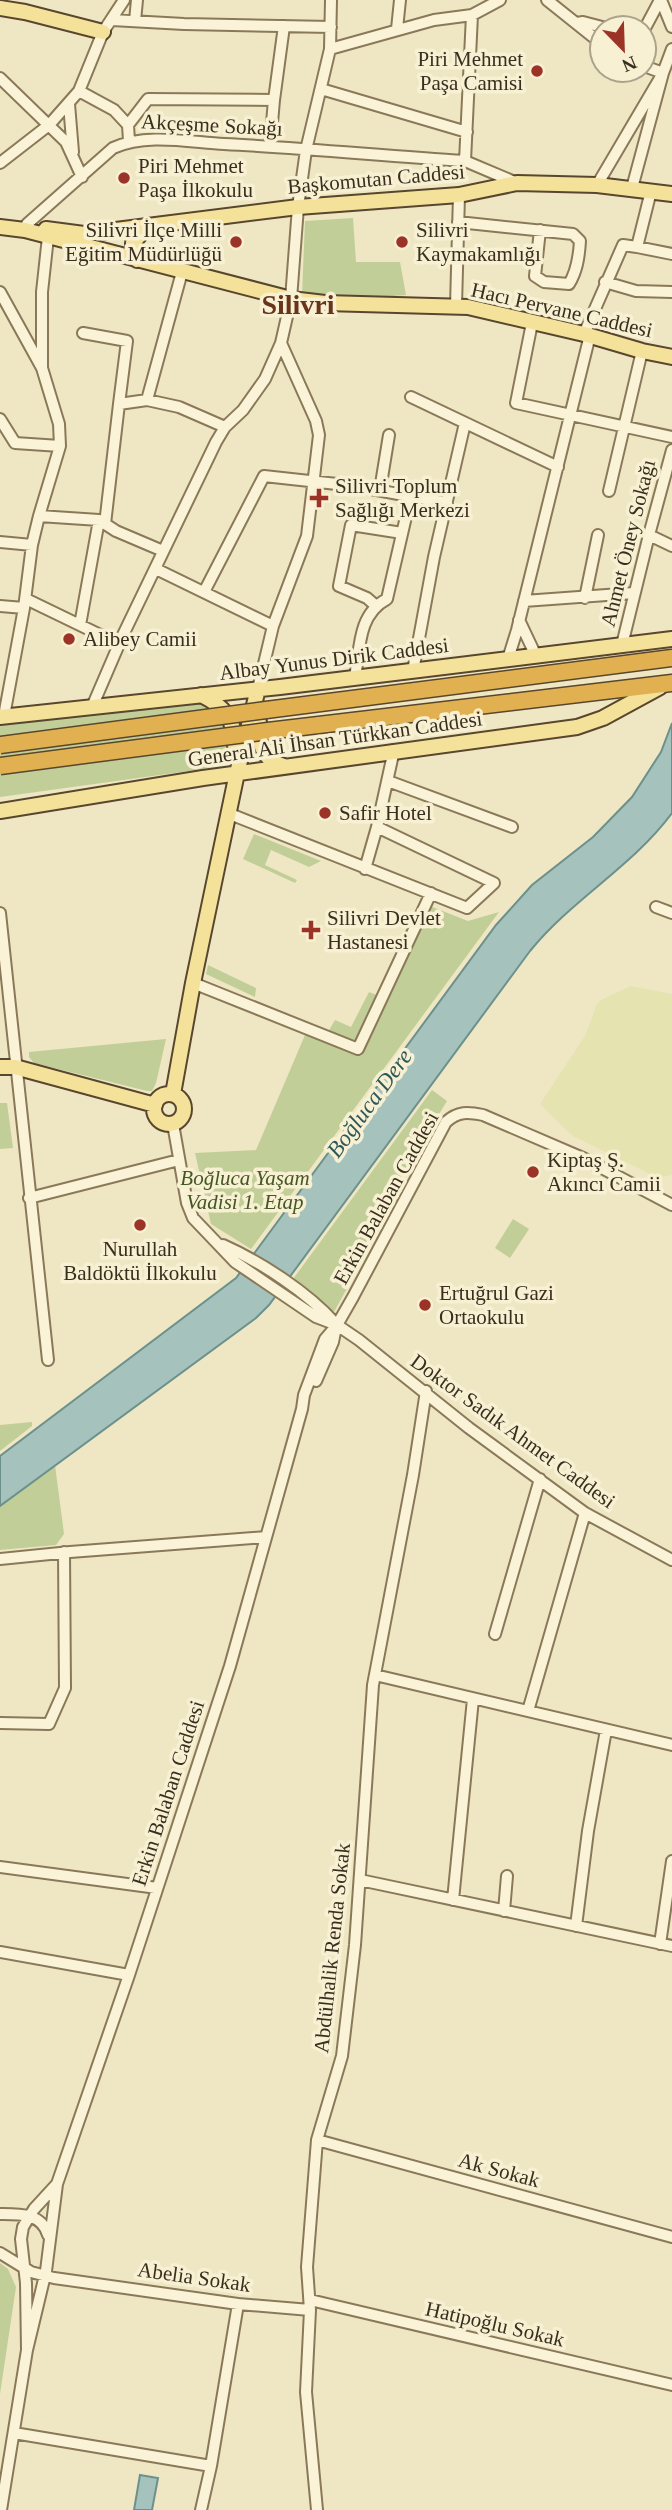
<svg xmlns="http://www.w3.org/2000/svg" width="672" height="2510" font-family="Georgia,serif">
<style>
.farmland{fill:#e5e3b0}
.green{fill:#c2ce97}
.water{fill:#a5c2bd;stroke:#6c918c;stroke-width:2}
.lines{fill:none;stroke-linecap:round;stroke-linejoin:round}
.minor-casing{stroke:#8a7959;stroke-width:14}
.major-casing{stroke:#58462e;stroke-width:18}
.highway-casing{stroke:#58462e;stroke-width:19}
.minor{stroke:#faf3d7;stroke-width:10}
.major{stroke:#f4e19a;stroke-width:14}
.highway{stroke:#e1b151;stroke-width:16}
.highway-bridge-casing{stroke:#58462e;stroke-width:19;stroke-linecap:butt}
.highway-bridge{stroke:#e1b151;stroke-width:16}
.poi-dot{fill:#9b3327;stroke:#f7f0d3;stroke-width:2.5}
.labels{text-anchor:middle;stroke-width:7;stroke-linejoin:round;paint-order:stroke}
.poi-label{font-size:21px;fill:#3a2e1e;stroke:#f7f0d3;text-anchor:start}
.street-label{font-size:21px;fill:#3a2e1e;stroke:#f7f0d3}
.park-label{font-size:21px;font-style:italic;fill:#455724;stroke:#f7f0d3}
.water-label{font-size:23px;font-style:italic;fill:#2d585a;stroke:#f7f0d3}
.district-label{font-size:28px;font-weight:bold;fill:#68341c;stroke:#f7f0d3}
</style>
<rect width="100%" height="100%" fill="#efe7c3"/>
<!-- farmland -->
<path class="farmland" d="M631,986L672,994V1175L658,1178L573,1136L540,1104L585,1036L597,1004L601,1000Z"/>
<!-- green -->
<path class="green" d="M353,218L356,262H400L406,295L337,300L302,296L305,221Z
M199,702C204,704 211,706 215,709C228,718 232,750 221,763C219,765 213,767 211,768L0,797V724Z
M254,834L321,861L309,867L271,850L265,865L297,880L295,883L243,859Z
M430,906L468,921L499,912L251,1249L211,1224L195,1153L256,1150L305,1035L361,1056Z
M208,965L256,988L255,997L206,974Z
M369,992L377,995L355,1043L328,1032L335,1020L351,1027Z
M166,1039L156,1083L152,1091H147L34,1063L29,1057V1052Z
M432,1090L447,1101L382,1207L390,1210L334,1312L293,1279Z
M0,1103H7L13,1148L0,1149Z
M513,1219L529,1229L510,1258L495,1248Z
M32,1422V1426L0,1451V1425Z
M55,1465L64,1534L56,1545L0,1550V1506Z
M0,2263L8,2269L16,2287L0,2394Z"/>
<!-- water -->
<path class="water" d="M672,723V813C631,868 572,899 530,951L269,1305L256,1318L0,1506V1456L236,1278L496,925L532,885L593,837L632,797L661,752Z
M140,2475L158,2478L152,2510H134Z"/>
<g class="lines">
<defs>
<path id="minor" d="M547,0L602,44
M661,0L672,27
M472,15L465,161L517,183
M112,20L184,24L331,27
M135,21L137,0
M577,23L583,22L606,28
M397,29L400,0
M644,30L660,0
M330,49L434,20L472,15L500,0
M0,78L66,142L82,177
M321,89L467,132
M79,91L114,110L128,125
M274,100L284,26
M69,104L73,152
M129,141L128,125L148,99L274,100L270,146
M0,163L49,125L79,91L103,32L124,0
M597,185L663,73L672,49
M632,188L663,73L644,66
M458,222L573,234L580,241C579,257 577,271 569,284L544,282L535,276L540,230
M25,230L27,224L113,148C147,133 188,142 224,144C304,148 385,156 465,161
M637,247L672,254
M605,282L636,291L672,292
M0,292L42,368L59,424L60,446L39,516L32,545L24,608L4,716
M456,306L459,195
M532,323L516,403L672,437
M83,333L127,341L119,404
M584,334L623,245L637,247L651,191
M42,367V292L48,237
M411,397L558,467
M147,400L179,407L225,427
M0,419L15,443L60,446
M380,490L389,435
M609,491L642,351
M39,516L99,520L116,531L163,551
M105,524L119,404L147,400L182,272
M649,535L672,546
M0,542L32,545
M156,569L273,626
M204,592L264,476L355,486L447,503
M585,598L598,535
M26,599L119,644
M524,601L634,593
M375,605L367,598L339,586L351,525L402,533
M0,606L24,608
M519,620L536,656
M80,625L99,520
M622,645L649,535L672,450
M508,659L517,630L590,335
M413,671L434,557L465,423
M355,678C360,648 358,614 387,599L411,495
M258,689L273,626L307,536L319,435L316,421L281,343
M92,707L123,635L216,442L225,427L243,410L265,379L281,343L291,299L298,207L306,150L330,49L331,0
M388,781L512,827
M230,814L467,908L494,883L377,827
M365,869L377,827L394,750
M656,907L672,913
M0,913L48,1360
M193,983L358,1049L431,893
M173,1124L187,1203L193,1218L235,1262L316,1317L337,1325L359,1340L469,1428L585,1513L672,1560
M29,1198L179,1160
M223,1245C261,1262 307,1292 335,1323
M316,1381L333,1342L336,1327
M0,1559L70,1552L266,1537
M495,1634L540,1479
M375,1675L672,1745
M528,1711L585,1513
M0,1723L49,1724L65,1688L64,1552
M0,1867L157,1888
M360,1880L672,1946
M453,1900L473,1699
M504,1911L507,1876
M576,1926L588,1831L606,1730
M660,1944L672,1861
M0,1952L129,1975
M317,2140L672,2237
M0,2214C19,2214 42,2213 48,2235
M0,2253L31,2272L54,2278L238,2304L310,2310
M310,2300L672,2385
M27,2350L46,2271L57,2184L129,1975L230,1666L302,1409L304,1395L325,1339L337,1325L353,1297L446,1122C458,1111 468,1112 483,1115L583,1158L672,1205
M14,2433L211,2466
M1,2510L27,2350L26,2283L21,2239L23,2227L34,2209L56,2185
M201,2510L211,2466L238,2304
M317,2510L306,2392L310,2310L307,2267L317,2140L342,2056L355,1945L373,1685L413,1475L426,1391"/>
<path id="major" d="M0,8L25,12L103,32
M0,227L25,230L291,299L325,303L468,307L584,334L642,351L672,357
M46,229L84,234L298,207L459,195L517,183L597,185L672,194
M137,260L134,254L133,243L147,226
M201,695C224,706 235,719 235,746
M0,717L280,687L672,639
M259,722C258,743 263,761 284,766
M0,811L203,778L577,727L603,718L660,687
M0,1067H15L155,1105
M154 1109a15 15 0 1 1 30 0a15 15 0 1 1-30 0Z
M173,1094L193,983L237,773L258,689"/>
<path id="highway" d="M266,710L672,658
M268,731L672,683"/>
</defs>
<!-- minor casing -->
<use href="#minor" class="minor-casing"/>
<!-- major casing -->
<use href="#major" class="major-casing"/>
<!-- highway casing -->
<use href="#highway" class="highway-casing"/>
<!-- minor -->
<use href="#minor" class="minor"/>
<!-- major -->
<use href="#major" class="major"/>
<!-- highway -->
<use href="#highway" class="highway"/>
<defs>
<path id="highway-bridge" d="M0,745L266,710
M0,766L268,731"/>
</defs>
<!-- highway-bridge casing -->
<use href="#highway-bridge" class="highway-bridge-casing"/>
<!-- highway-bridge -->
<use href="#highway-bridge" class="highway-bridge"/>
</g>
<!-- markers -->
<g class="poi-dot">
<circle cx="537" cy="71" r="7"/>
<circle cx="124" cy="178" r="7"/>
<circle cx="236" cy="242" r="7"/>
<circle cx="402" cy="242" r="7"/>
<path d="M315.5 487.5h7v7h7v7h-7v7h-7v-7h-7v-7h7z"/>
<circle cx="69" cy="639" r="7"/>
<circle cx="325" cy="813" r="7"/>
<path d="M307.5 919.5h7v7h7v7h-7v7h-7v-7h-7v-7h7z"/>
<circle cx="533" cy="1172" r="7"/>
<circle cx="140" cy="1225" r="7"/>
<circle cx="425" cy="1305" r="7"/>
</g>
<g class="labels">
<!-- poi labels -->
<g class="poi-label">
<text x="523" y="66" text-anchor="end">Piri Mehmet<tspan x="523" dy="24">Paşa Camisi</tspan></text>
<text x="138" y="173">Piri Mehmet<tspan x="138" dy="24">Paşa İlkokulu</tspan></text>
<text x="222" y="237" text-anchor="end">Silivri İlçe Milli<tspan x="222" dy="24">Eğitim Müdürlüğü</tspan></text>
<text x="416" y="237">Silivri<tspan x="416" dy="24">Kaymakamlığı</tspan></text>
<text x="335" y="493">Silivri Toplum<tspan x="335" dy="24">Sağlığı Merkezi</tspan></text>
<text x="83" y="646">Alibey Camii</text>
<text x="339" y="820">Safir Hotel</text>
<text x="327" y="925">Silivri Devlet<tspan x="327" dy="24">Hastanesi</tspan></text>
<text x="547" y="1167">Kiptaş Ş.<tspan x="547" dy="24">Akıncı Camii</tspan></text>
<text x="140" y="1256" text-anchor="middle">Nurullah<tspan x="140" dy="24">Baldöktü İlkokulu</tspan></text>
<text x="439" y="1300">Ertuğrul Gazi<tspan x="439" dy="24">Ortaokulu</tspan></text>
</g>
<!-- street labels -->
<g class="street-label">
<text transform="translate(212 125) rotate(3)" y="7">Akçeşme Sokağı</text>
<text transform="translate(376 179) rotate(-5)" y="7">Başkomutan Caddesi</text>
<text transform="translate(562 310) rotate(13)" y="7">Hacı Pervane Caddesi</text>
<text transform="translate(628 543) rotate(-76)" y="7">Ahmet Öney Sokağı</text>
<text transform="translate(334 659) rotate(-7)" y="7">Albay Yunus Dirik Caddesi</text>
<text transform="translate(335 739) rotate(-8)" y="7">General Ali İhsan Türkkan Caddesi</text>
<text transform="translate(386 1198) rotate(-61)" y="7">Erkin Balaban Caddesi</text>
<text transform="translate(513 1431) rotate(36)" y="7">Doktor Sadık Ahmet Caddesi</text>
<text transform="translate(168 1793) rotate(-72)" y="7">Erkin Balaban Caddesi</text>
<text transform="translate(332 1948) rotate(-84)" y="7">Abdülhalik Renda Sokak</text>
<text transform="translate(499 2170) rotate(15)" y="7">Ak Sokak</text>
<text transform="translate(194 2277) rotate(8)" y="7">Abelia Sokak</text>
<text transform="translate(495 2324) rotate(13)" y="7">Hatipoğlu Sokak</text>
</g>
<!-- park labels -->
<g class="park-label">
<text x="245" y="1185">Boğluca Yaşam<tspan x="245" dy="24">Vadisi 1. Etap</tspan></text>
</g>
<!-- water labels -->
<g class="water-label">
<text transform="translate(369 1103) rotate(-54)" y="8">Boğluca Dere</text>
</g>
<!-- district labels -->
<g class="district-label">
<text x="298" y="314">Silivri</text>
</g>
</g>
<!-- north arrow -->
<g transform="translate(623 49) rotate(157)"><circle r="33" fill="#f7f0d3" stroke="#aba28b" stroke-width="2"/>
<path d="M0-5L12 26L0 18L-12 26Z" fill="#9b3327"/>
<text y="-10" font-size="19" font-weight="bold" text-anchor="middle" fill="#3a2e1e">N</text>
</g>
</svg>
